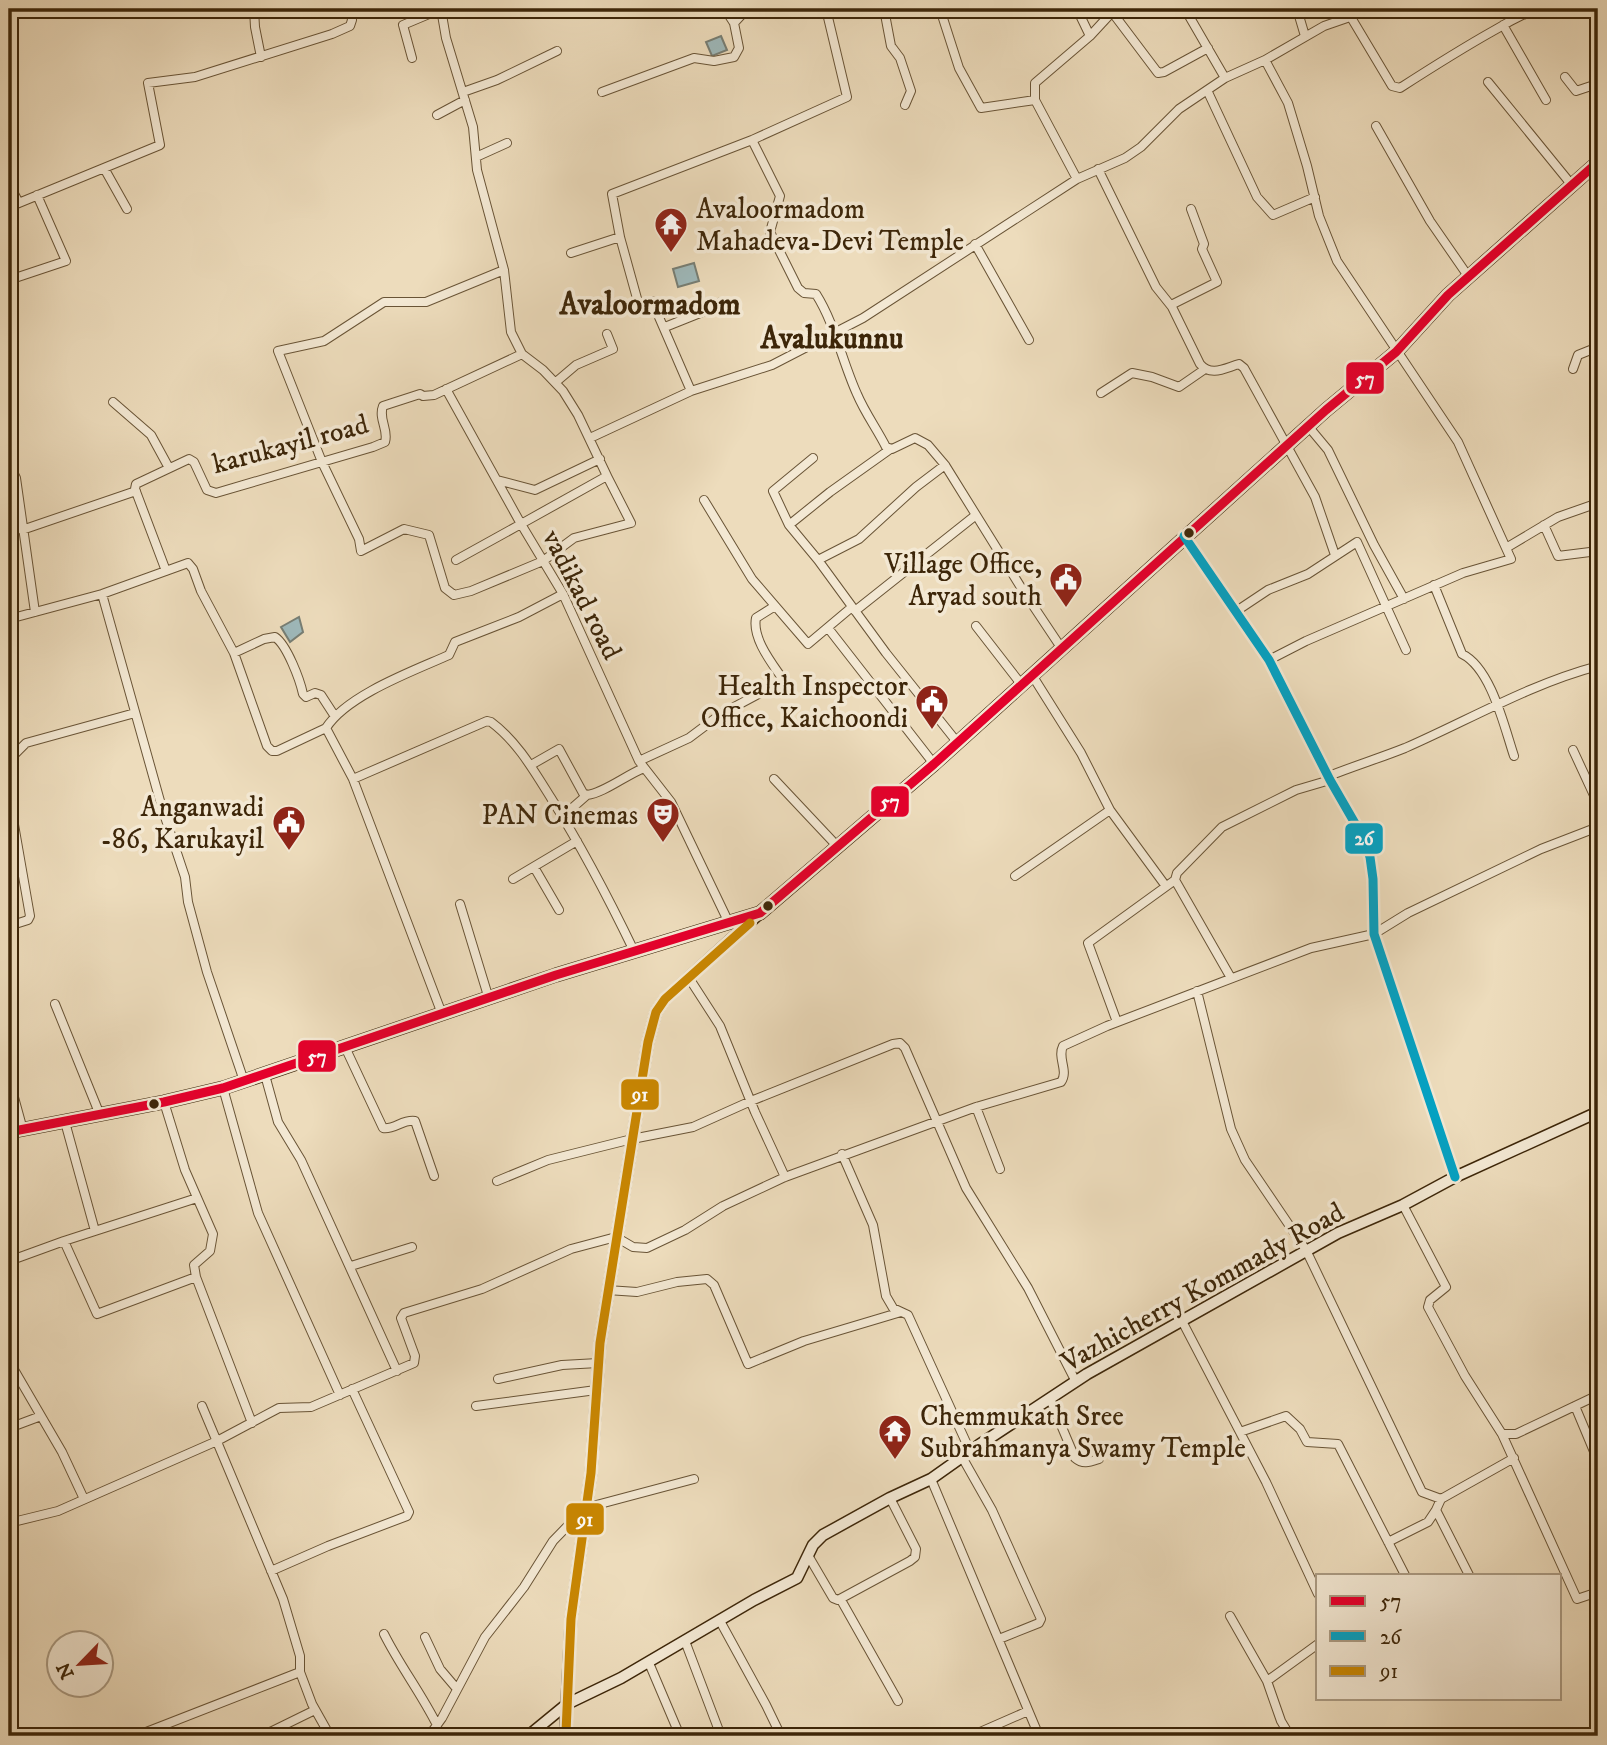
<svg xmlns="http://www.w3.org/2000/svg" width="1607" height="1745" font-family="'IM FELL DW Pica',serif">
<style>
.water{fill:#9eb9bb;stroke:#777e74;stroke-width:2}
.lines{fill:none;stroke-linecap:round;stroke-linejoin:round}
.street-casing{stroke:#695436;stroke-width:10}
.secondary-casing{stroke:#3d2609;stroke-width:13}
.primary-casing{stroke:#3d2609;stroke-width:15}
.street{stroke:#f3e8d3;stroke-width:8}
.secondary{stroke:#f3e8d3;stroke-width:10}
.primary{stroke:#eddcbc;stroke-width:12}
.bus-1-casing{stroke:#f3e8d3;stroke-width:14}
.bus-2-casing{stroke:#f3e8d3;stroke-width:14}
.bus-3-casing{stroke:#f3e8d3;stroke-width:14}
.bus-1{stroke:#e4002b;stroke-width:9}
.bus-2{stroke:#03a2c4;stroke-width:9}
.bus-3{stroke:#c88602;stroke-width:9}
.bus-dot{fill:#3d2609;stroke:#f3e8d3;stroke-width:2.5}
.labels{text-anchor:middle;stroke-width:7;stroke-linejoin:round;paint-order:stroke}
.poi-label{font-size:28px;fill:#3d2609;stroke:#f3e8d3;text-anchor:end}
.street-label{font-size:28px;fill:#3d2609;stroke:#f3e8d3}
.neighbourhood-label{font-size:30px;font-weight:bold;fill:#3d2609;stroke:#f3e8d3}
.line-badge{stroke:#f3e8d3;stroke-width:2.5}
.badge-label{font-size:19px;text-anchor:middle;font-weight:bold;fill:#fff}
</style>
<rect width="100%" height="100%" fill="#eddcbc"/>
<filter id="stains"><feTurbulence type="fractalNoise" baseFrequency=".00286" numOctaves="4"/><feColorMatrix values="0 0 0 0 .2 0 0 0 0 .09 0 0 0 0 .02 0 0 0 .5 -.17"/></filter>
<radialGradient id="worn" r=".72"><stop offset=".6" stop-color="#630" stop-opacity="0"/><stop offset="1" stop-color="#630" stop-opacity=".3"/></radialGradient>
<!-- water -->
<path class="water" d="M721,36L727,50L712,56L706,42Z
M694,263L699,281L678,287L673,269Z
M299,617L303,632L290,642L281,627Z"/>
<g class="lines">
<defs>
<path id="street" d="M254,9L255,27L261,57
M441,9L446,38L473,127L477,170L504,270L511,332L522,354L543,370L563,391L578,415L607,476L521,524L563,594L639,761L671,802L729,923
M884,9L891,46L900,58L911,91L905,105
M940,9L959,68L981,108L1035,100
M1077,9L1090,36
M1185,9L1225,78
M1297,9L1305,36
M1346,9L1392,86L1400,88C1431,68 1461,49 1493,31C1509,22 1526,11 1543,9
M1112,12L1158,73L1164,72L1208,48
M734,23L747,9
M1503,25L1546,100
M412,58L403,25L441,9
M1265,60L1324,26L1350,17
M1565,77L1576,91L1597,84L1598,90
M1488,82L1571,184
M1207,90L1257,197L1273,215L1315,197
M463,92L497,80L557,51
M602,92L694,58L714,61L734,57L739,48L734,23L725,9
M437,115L465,100
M1376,126L1430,221L1468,276
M752,140L780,196L770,232L798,288L804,293L816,294C835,324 842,361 857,394C865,413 877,429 886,447L892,449L915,438L928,445L945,465L1022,589L1062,649
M476,157L507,143
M104,168L127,209
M1098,169L1156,287L1172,307L1200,364C1211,377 1225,368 1239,364L1244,368L1315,497L1335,555
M1077,179L1035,100V83L1090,36L1115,9
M9,184L19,203
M9,207L160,145L148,83L195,77L332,34L350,26L352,20L350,9
M620,237L612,194L752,140L847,97L826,9
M975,244L1029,340
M571,253L620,237L638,302L641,305L652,301L691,391
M504,270L426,302H384L324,341L278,351L322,462L359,539L361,551L404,529L429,535L445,588L454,595L471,591L543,561L574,538L631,523L607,476
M9,280L66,261L37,195
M1171,305L1217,282L1202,249L1204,244L1191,209
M665,327L705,311L721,302
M1573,369L1578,355L1598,347
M556,382L576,365L613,349L607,334
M446,389L521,524L456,560
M1101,393L1132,373L1152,377L1179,387L1205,369
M113,402L151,435L169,468
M1308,426L1328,450L1374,545L1404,599
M590,438L691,391L772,365L863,318L1077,179L1125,158L1141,147L1179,109L1225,78L1265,60L1288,103L1307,166L1319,216L1337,261L1458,442L1506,548
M889,450L830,492L789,525L818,560L886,653L957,742
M9,464L16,478L35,612
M497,480L535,490L600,459
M704,500L752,579L808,644L852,607
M789,525L773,491L813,458
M1544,525L1558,556L1598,551
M22,530L136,491
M1184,536L1269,660L1330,780L1364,839L1370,857L1373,879L1374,934L1455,1177
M818,560L859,539L916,487L945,465
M166,571L135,489L136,484L189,459L194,462L207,490L216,493L373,447L385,442C389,430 378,419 383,406L420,394L423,396L434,395L522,354
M1434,585L1462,654C1491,668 1504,726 1514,756
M102,594L162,808L185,877L188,902L207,972L244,1081
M855,611L976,515
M1235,612L1268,590L1308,574L1357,542L1406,650
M9,619L102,594L188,563L193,569L201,591L234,653L267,746L272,751H277L326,728
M976,626L1021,684
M828,628L934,764
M234,653L264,639L275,637C287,645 300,680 303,694L306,697L315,693L321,695L334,715
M1269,660L1306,641L1463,573L1511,559L1506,548L1558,517L1598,503
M1032,675L1081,753L1110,810L1165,885
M1573,750L1598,804
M639,761L689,738L721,714L781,682L782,678C771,662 752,638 756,618L775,606
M9,765L13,756L26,743L135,713
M531,765L559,749L583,793L587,795C604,793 626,775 644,768
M1329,776C1354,766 1380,758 1405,748C1469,720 1530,684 1598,666
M353,779L487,721L491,722C517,741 534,771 551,798C583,849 608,897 634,951
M774,779L838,847
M9,796L30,916L28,920L9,926
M563,816L587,795
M534,867L559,910
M1015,876L1110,810
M513,879L577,841
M1175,880L1177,873L1222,827L1296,790L1330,780
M460,904L489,999
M689,978L720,1026L755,1112L785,1177
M1197,991L1231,1129L1245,1160L1306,1250L1422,1492L1441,1499
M55,1004L100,1115
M442,1014L353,779L326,728C347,695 413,671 449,655L455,642L519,617L563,594
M1117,1022L1088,943L1175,880L1231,978
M345,1047L383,1128C394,1130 403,1119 415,1121L434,1176
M265,1075L278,1122L301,1160L397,1371
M9,1079L23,1130
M223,1088L258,1213L340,1395
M164,1102L185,1170L213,1234L210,1251L194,1265L196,1277L252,1423
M976,1107L1000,1169
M1591,1116L1598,1131
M65,1122L95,1231
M842,1154L873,1225L886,1296L893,1308L908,1315L970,1451
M497,1181L548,1160L632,1139L693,1127L751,1101L893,1044L900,1043L905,1048L966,1188L1028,1288L1076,1382
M1403,1205L1446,1287L1430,1300L1428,1307L1465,1376L1502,1434H1516L1598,1395
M64,1241L197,1198
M9,1261L64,1241L97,1314L196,1277
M351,1266L412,1247
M607,1290L637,1292L677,1282L707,1279L714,1285L748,1364L804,1341L901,1312
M1182,1321L1266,1482L1318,1594
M9,1361L62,1452L84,1499
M498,1379L562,1365L598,1363
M1050,1399L1075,1458C1083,1465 1090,1462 1099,1459
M476,1406L596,1390
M1575,1406L1598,1461
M9,1428L41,1416
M1240,1432L1286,1416L1300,1429L1307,1442L1338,1444L1405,1575
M1502,1434L1577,1599L1592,1594L1598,1603
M962,1457L992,1510L1041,1619L1039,1623L999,1639
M931,1479L1039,1736
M9,1523L58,1511L217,1441L279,1408L311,1407L414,1363L415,1356L401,1318L404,1313L482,1289L571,1249L616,1237L633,1247L647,1248L685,1230L723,1206L785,1177L976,1107L1061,1082C1069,1071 1057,1058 1063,1046L1107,1026L1311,948L1374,934L1408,913L1541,849L1598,827
M1388,1542L1428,1522L1436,1510
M809,1557L833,1598L838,1600L910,1561L915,1557L916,1549L890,1498
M271,1571L328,1546L407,1516L409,1512L352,1389
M1469,1575L1436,1510L1441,1499L1514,1458
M841,1600L898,1701
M1230,1616L1267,1681L1281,1721L1290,1736
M720,1621L766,1705L781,1736
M384,1634C400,1666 421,1693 437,1725
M425,1637L440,1669L457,1689
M685,1641L721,1736
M649,1663L680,1736
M300,1672L312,1704L330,1736
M1267,1681L1318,1644
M136,1736L300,1672V1656L283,1599L202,1406
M262,1736L315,1710
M429,1736L442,1718L485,1637L524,1587L553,1541L585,1508L694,1479
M971,1736L1028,1711"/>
<path id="secondary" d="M528,1736L567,1704L621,1678L754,1600L797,1578L813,1545L823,1535L890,1498L931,1479L979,1445L1087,1374L1338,1233L1403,1205L1455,1177L1598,1112
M565,1736L571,1619L591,1473L600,1343L648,1042L656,1012L665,999L760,913"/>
<path id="primary" d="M9,1132L164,1102L223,1088L556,975L760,913L934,764L1326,410L1396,352L1448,295L1598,162"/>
</defs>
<!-- street casing -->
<use href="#street" class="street-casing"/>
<!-- secondary casing -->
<use href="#secondary" class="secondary-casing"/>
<!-- primary casing -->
<use href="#primary" class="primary-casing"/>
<!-- street -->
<use href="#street" class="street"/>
<!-- secondary -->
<use href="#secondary" class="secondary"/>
<!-- primary -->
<use href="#primary" class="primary"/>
<defs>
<path id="bus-1" d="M9,1132L164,1102L223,1088L556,975L760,913L934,764L1326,410L1396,352L1448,295L1598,162"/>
<path id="bus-2" d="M1184,536L1269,660L1330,780L1364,839L1370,857L1373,879L1374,934L1455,1177"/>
<path id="bus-3" d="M566,1732L571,1619L591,1473L600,1343L648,1042L656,1012L665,999L750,923"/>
</defs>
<!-- bus-1 casing -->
<use href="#bus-1" class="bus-1-casing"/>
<!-- bus-2 casing -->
<use href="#bus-2" class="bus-2-casing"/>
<!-- bus-3 casing -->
<use href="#bus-3" class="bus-3-casing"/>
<!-- bus-1 -->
<use href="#bus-1" class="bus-1"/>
<!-- bus-2 -->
<use href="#bus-2" class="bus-2"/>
<!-- bus-3 -->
<use href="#bus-3" class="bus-3"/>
</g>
<!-- icons -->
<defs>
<symbol id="temple-pin" viewBox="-11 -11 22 30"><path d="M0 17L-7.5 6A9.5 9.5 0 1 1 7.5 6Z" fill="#8f2418" stroke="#f3e8d3"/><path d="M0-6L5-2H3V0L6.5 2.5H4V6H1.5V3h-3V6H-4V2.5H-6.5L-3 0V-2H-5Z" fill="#fff"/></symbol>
<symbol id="civic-pin" viewBox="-11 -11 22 30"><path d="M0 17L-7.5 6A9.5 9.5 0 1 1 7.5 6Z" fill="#8f2418" stroke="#f3e8d3"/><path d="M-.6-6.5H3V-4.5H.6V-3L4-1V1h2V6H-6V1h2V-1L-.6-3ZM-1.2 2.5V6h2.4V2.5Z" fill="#fff"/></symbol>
<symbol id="theatre-pin" viewBox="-11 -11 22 30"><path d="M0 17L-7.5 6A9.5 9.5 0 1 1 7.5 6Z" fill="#8f2418" stroke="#f3e8d3"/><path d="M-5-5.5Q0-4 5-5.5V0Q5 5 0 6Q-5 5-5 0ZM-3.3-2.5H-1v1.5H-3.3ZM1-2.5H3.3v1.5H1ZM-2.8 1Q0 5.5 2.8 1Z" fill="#fff"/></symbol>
</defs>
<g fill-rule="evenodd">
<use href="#temple-pin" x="652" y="205" width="38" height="52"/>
<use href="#civic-pin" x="1047" y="560" width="38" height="52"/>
<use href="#civic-pin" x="913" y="682" width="38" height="52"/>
<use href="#theatre-pin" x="644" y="795" width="38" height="52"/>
<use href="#civic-pin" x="270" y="803" width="38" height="52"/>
<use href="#temple-pin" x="876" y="1412" width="38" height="52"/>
</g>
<!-- markers -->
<g class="bus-dot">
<circle cx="1189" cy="533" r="6"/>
<circle cx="768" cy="906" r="6"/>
<circle cx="154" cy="1104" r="6"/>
</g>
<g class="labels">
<!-- poi labels -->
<g class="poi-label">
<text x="696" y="218" text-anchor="start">Avaloormadom<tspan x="696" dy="32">Mahadeva-Devi Temple</tspan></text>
<text x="1042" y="573">Village Office,<tspan x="1042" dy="32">Aryad south</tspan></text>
<text x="908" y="695">Health Inspector<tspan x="908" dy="32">Office, Kaichoondi</tspan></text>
<text x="264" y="816">Anganwadi<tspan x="264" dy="32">-86, Karukayil</tspan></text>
<text x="638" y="824">PAN Cinemas</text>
<text x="920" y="1425" text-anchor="start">Chemmukath Sree<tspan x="920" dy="32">Subrahmanya Swamy Temple</tspan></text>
</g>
<!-- street labels -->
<g class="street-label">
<text transform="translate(290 443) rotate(-15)" y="10">karukayil road</text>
<text transform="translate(583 594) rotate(63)" y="10">vadikad road</text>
<text transform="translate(1202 1286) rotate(-29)" y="10">Vazhicherry Kommady Road</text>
</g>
<!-- neighbourhood labels -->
<g class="neighbourhood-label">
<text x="650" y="314">Avaloormadom</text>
<text x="832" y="348">Avalukunnu</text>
</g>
</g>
<g class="line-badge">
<rect x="1345" y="361" width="40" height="34" rx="7" fill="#e4002b"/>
<rect x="870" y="785" width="40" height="33" rx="7" fill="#e4002b"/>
<rect x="1344" y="822" width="40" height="33" rx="7" fill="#03a2c4"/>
<rect x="297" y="1039" width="40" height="34" rx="7" fill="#e4002b"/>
<rect x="620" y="1078" width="40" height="33" rx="7" fill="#c88602"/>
<rect x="565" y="1502" width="40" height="34" rx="7" fill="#c88602"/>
</g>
<g class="badge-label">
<text x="1365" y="385">57</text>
<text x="890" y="808">57</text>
<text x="1364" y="845">26</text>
<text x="317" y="1063">57</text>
<text x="640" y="1101">91</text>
<text x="585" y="1526">91</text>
</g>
<!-- margin -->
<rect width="1607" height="1745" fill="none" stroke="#eddcbc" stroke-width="35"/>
<rect x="10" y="10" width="1586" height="1724" fill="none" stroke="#3d2609" stroke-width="3.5"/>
<rect x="18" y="18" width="1572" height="1710" fill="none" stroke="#3d2609" stroke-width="2"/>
<!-- legend -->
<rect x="1316" y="1574" width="245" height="126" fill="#f3e8d3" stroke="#aa9a82" stroke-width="2"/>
<rect x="1330" y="1596" width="35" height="10" fill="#e4002b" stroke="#aa9a82" stroke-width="2"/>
<text x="1380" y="1608" font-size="21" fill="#3d2609">57</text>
<rect x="1330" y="1631" width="35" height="10" fill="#03a2c4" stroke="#aa9a82" stroke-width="2"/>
<text x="1380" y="1644" font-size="21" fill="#3d2609">26</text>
<rect x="1330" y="1666" width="35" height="10" fill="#c88602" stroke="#aa9a82" stroke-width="2"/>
<text x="1380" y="1678" font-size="21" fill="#3d2609">91</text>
<!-- north arrow -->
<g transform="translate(80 1664) rotate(245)"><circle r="33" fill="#f3e8d3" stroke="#aa9a82" stroke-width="2"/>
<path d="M0-5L12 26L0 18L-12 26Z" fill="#8f2418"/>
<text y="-10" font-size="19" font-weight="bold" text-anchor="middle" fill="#3d2609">N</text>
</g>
<rect width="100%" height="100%" filter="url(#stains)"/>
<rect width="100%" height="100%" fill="url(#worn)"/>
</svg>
